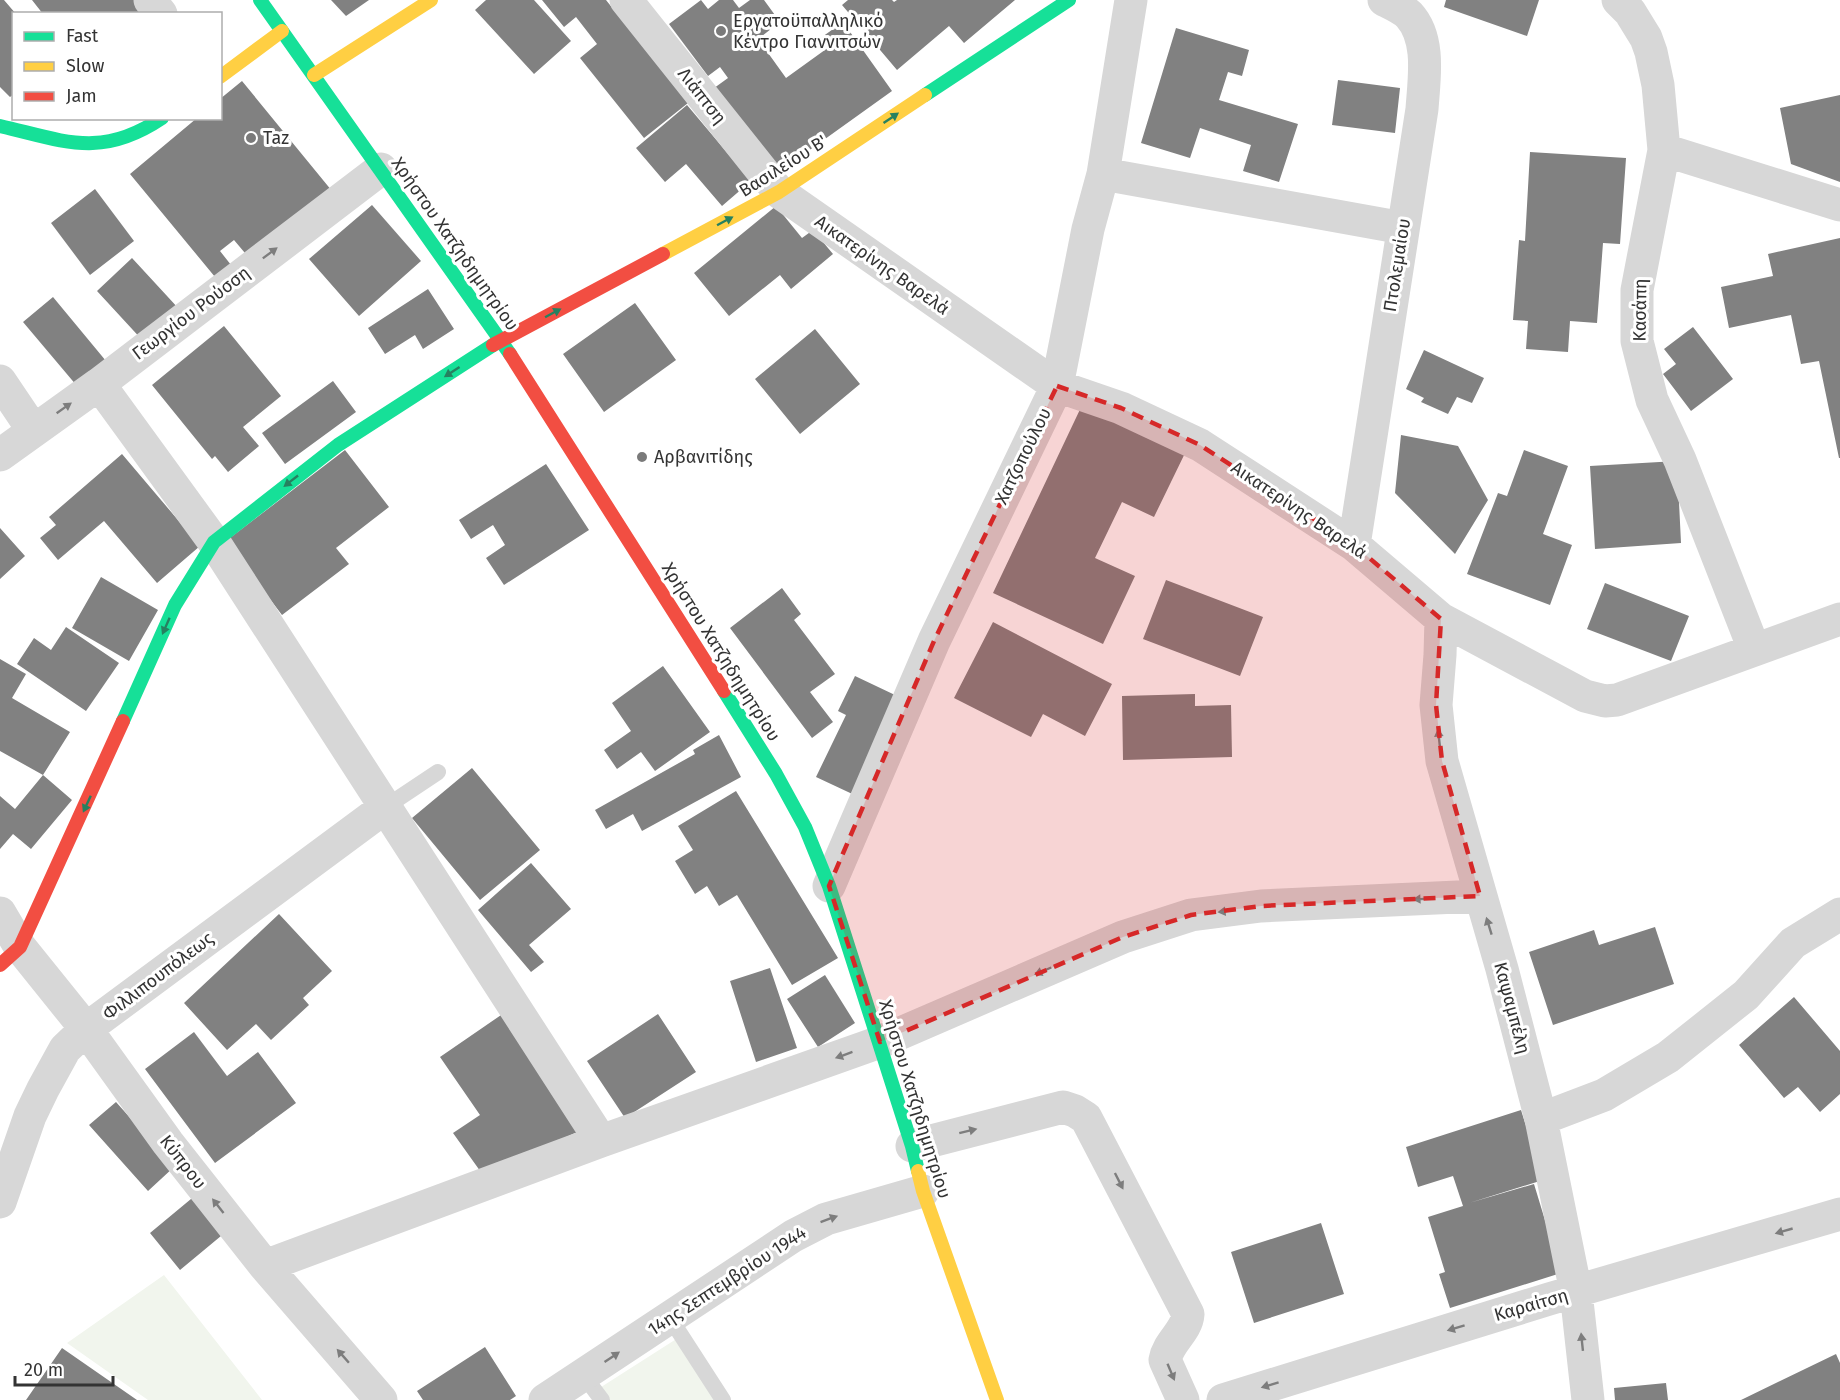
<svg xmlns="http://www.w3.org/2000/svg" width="1840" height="1400" font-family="'Fira Sans',sans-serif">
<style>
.green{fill:#f1f5ed}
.building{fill:#818181}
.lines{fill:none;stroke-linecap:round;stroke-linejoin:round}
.lane{stroke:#d7d7d7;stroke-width:16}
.street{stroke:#d7d7d7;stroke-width:33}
.fast{stroke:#16e098;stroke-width:14}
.slow{stroke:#ffcf43;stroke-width:14}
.jam{stroke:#f24e42;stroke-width:14}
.oneway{fill:#268160}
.oneway2{fill:#7d7d7d}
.marked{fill:#d62828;fill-opacity:0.2;stroke:#d62828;stroke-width:4.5;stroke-dasharray:12 8;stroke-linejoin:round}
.poi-dot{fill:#7a7a7a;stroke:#fff;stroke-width:2}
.labels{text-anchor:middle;stroke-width:6;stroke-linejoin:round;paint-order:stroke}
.poi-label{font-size:18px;fill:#333;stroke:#fff;text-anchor:start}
.street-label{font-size:18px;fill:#333;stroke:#fff}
</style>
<rect width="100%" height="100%" fill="#fff"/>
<!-- green -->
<path class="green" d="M164,1275L262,1400H148L67,1343Z
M681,1336L722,1400H605L598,1389Z"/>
<!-- building -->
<path class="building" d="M0,0H4L16,14H14V94L10,97L0,87Z
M32,0H142L153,14H43Z
M331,0H369L346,16Z
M486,0H534L571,41L534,74L475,10Z
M542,0H606L688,103L644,138L580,58L597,44L576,17L564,27Z
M701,0L708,9L719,0H733L739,8L750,0H764L780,22L758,39L786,78L829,47L822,37L843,22L892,91L772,177L710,91L728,78L720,67L708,76L669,24Z
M848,0H892L894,2L897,0H1015L964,43L949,26L897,70L842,5Z
M1446,0H1539L1527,36L1444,7Z
M1176,28L1249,50L1242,76L1228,72L1219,100L1298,124L1279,182L1243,171L1251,145L1200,128L1190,158L1141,143Z
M1338,80L1400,88L1395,133L1332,125Z
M242,81L332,191L250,259L234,240L220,251L235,270L220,283L130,174L197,118H220V99Z
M1840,95V182L1791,164L1780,108Z
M687,105L751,181L722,206L686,164L665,182L636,148Z
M1530,152L1626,158L1620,244L1603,243L1597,323L1570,321L1568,352L1526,349L1528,321L1513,320L1519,240L1525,241Z
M95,189L134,241L90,275L51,223Z
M372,205L421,261L359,316L309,259Z
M776,206L802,238L813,230L833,254L791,289L780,275L729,316L694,273Z
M1840,238V458H1839L1819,361L1801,364L1791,315L1729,328L1721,287L1773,276L1768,254Z
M132,258L179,309L144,342L97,291Z
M428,289L454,329L423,349L415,335L385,354L368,328Z
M53,297L106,361L77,386L23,322Z
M635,303L676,360L604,412L563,354Z
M224,326L281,396L243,427L259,446L228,472L215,456L212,459L152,385Z
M1693,327L1733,379L1691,411L1663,374L1676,364L1664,349Z
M815,329L860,384L800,434L755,379Z
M1424,350L1484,378L1472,403L1457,397L1448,414L1421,402L1424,398L1406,389Z
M333,381L356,412L285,464L262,433Z
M1084,401L1187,449L1154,517L1122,502L1095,558L1135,576L1103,644L993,593Z
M1401,435L1458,446L1488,500L1455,554L1395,493Z
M345,450L389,507L336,548L349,564L282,615L226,541Z
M1524,450L1568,466L1543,534L1572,545L1550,605L1467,574L1498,493L1507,496Z
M122,454L200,546L157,583L104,521L58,560L40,538L56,525L49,517Z
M1677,461L1681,543L1595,549L1590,466Z
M546,464L589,530L504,585L486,558L505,545L493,525L471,539L459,520Z
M0,528L25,556L0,579Z
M101,577L158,610L129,661L72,628Z
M1166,580L1263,617L1240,676L1143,639Z
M1605,583L1689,616L1671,661L1587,629Z
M782,588L801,614L794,620L835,674L810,692L833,722L812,738L730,628Z
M993,622L1112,684L1085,736L1043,714L1031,737L954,698Z
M66,627L119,663L86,711L17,664L34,638L51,650Z
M0,659L26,674L12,698L70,732L43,775L0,751Z
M663,666L710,732L655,771L641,752L617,769L604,750L631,731L612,703Z
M855,676L895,695L863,799L816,777L846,715L838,711Z
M1195,694V706L1231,705L1232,757L1123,760L1122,696Z
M719,735L741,777L642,831L633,814L606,829L595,810L695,754L693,750Z
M472,768L540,850L480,900L412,818Z
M43,775L72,800L31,849L13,834L0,849V796L15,809Z
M736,791L838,958L792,985L737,895L719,906L707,886L695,894L675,861L693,850L678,826Z
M531,863L571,909L529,945L544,962L531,972L478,910Z
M279,914L332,971L303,998L309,1005L271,1040L256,1024L227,1050L184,1003Z
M1655,927L1674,984L1553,1025L1529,952L1594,930L1599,945Z
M770,968L797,1048L756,1062L730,981Z
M825,975L855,1023L818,1047L787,999Z
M1794,997L1840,1051V1094L1820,1112L1798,1087L1784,1098L1739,1045Z
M504,1013L584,1129L483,1175L453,1133L480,1115L440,1057Z
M658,1014L696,1072L625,1118L587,1061Z
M194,1032L227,1076L258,1052L296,1103L215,1163L145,1069Z
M116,1102L174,1167L148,1191L89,1125Z
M1521,1110L1543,1180L1469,1203L1534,1184L1561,1273L1450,1308L1439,1274L1445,1272L1428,1217L1463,1206L1453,1176L1418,1187L1406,1147Z
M197,1194L227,1231L180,1270L150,1233Z
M1321,1223L1344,1294L1254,1323L1231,1252Z
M485,1347L516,1396L510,1400H423L417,1391Z
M62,1348L137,1400H26Z
M1836,1354L1840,1363V1400H1741Z
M1666,1383L1668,1400H1615L1614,1388Z"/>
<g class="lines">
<!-- lane -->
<path class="lane" d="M387,806L438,772
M670,1318L723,1400
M584,1376L602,1400"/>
<!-- street -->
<path class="street" d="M150,0L161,14
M626,0L779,192L1057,386L1121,408L1200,445L1354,545L1441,619L1585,696L1605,701L1617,700L1840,619
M1618,0L1630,12L1646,38L1651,52L1658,85L1664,150L1637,290V341L1652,400L1680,460L1754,649
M1664,150L1840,205
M1103,174L1403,228
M0,381L33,430
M99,384L214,542L601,1141
M0,455L99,384L381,169
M1354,545L1422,109C1424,79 1431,39 1409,15C1403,9 1392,4 1384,0
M1441,619L1440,655L1436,705L1442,761L1502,969L1541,1119L1576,1292L1588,1400
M829,886L934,641L1057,386L1088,229L1103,174L1131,0
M0,913L20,947L86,1029L168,1143L265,1266L381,1400
M1541,1119L1604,1095L1668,1057L1746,995L1793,943L1840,914
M912,1146L1063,1107L1075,1111L1086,1118L1188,1314C1187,1331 1168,1342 1165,1360L1183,1400
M0,1202L30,1116L43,1089L65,1049L86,1029L387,806
M265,1266L601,1141L880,1042L1123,937L1191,915L1261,906L1480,896
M545,1400L793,1236L826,1219L923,1191
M1223,1400L1549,1299L1840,1214"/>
<!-- fast -->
<path class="fast" d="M260,0L510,354
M925,95L1069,0
M0,126C65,141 101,159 162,118
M724,691L776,774L805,827L829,886L912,1146L918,1171
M123,721L175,605L214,542L338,445L493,345"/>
<!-- slow -->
<path class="slow" d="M314,75L431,0
M220,77L282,31
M663,254L779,192L925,95
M918,1171L923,1191L997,1400"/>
<!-- jam -->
<path class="jam" d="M493,345L663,254
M510,354L724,691
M0,965L20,947L123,721"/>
</g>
<!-- one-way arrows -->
<defs><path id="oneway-solid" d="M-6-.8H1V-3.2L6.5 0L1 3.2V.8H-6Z" transform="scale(1.5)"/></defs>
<g class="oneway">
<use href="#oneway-solid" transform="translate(891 118) rotate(-34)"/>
<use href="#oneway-solid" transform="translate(725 221) rotate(-28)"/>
<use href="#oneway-solid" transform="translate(553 313) rotate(-28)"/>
<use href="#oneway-solid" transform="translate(452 372) rotate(147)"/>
<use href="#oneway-solid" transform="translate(291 481) rotate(142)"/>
<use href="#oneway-solid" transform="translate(166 626) rotate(114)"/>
<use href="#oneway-solid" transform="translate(87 804) rotate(115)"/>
</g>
<g class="oneway2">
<use href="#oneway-solid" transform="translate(270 253) rotate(-37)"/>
<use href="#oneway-solid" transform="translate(64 408) rotate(-35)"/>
<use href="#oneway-solid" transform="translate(1439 738) rotate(-96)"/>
<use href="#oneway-solid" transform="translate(1422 899) rotate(177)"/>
<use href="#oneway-solid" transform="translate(1227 911) rotate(173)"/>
<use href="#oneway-solid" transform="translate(1489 926) rotate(-107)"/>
<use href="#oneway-solid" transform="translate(1043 971) rotate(157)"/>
<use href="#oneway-solid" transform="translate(844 1055) rotate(160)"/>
<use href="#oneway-solid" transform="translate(968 1131) rotate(-14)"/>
<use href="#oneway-solid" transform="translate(1119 1181) rotate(63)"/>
<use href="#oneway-solid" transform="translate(218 1206) rotate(-128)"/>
<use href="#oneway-solid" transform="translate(829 1219) rotate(-20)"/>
<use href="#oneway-solid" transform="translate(1784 1231) rotate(164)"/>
<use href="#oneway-solid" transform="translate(1456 1328) rotate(163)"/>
<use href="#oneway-solid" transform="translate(1582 1342) rotate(-96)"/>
<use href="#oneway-solid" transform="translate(343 1356) rotate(-131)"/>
<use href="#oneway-solid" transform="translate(612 1357) rotate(-34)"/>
<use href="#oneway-solid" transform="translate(1171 1372) rotate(67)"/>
<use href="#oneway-solid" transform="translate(1270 1385) rotate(163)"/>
</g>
<!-- marked area -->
<path class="marked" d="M1057,386L1121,408L1200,445L1354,545L1441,619L1436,705L1442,761L1480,896L1261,906L1191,915L1123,937L880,1042L829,886L934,641Z"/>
<!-- markers -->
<g class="poi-dot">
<circle cx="721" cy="31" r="6"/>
<circle cx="251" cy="138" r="6"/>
<circle cx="642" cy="457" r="6"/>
</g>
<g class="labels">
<!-- poi labels -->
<g class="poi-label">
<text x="733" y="27">Εργατοϋπαλληλικό<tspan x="733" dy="21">Κέντρο Γιαννιτσών</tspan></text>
<text x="263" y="144">Taz</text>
<text x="654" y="463">Αρβανιτίδης</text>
</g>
<!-- street labels -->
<g class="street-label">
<text transform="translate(702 96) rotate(52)" y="6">Λιάπτση</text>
<text transform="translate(783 166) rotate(-32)" y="6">Βασιλείου Β'</text>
<text transform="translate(455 244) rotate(55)" y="6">Χρήστου Χατζηδημητρίου</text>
<text transform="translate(882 265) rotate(35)" y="6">Αικατερίνης Βαρελά</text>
<text transform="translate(1397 265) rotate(-81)" y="6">Πτολεμαίου</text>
<text transform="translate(1640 310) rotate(-89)" y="6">Κασάπη</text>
<text transform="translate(191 313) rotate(-37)" y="6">Γεωργίου Ρούσση</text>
<text transform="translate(1023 456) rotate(-64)" y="6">Χατζοπούλου</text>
<text transform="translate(1299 510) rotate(34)" y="6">Αικατερίνης Βαρελά</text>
<text transform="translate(721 652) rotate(58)" y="6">Χρήστου Χατζηδημητρίου</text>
<text transform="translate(158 976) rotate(-37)" y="6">Φιλλιπουπόλεως</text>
<text transform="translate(1512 1008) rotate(75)" y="6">Καψαμπέλη</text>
<text transform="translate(915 1099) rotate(73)" y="6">Χρήστου Χατζηδημητρίου</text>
<text transform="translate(183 1162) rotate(52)" y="6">Κύπρου</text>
<text transform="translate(727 1281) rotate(-33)" y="6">14ης Σεπτεμβρίου 1944</text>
<text transform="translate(1531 1305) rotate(-16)" y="6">Καραίτση</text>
</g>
</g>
<!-- legend -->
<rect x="12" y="12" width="210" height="108" fill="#ffffff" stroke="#adadad" stroke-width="1.5"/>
<rect x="24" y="32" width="30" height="9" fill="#16e098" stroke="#adadad" stroke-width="1.5"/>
<text x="66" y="42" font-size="18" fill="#333333">Fast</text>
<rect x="24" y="62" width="30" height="9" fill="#ffcf43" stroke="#adadad" stroke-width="1.5"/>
<text x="66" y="72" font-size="18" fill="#333333">Slow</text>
<rect x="24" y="92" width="30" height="9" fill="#f24e42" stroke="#adadad" stroke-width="1.5"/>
<text x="66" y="102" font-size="18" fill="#333333">Jam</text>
<!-- scale -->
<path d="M15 1376v9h98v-9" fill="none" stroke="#333333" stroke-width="3"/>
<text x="24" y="1376" font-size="18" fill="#333333" stroke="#ffffff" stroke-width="4.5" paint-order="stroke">20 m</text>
</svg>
